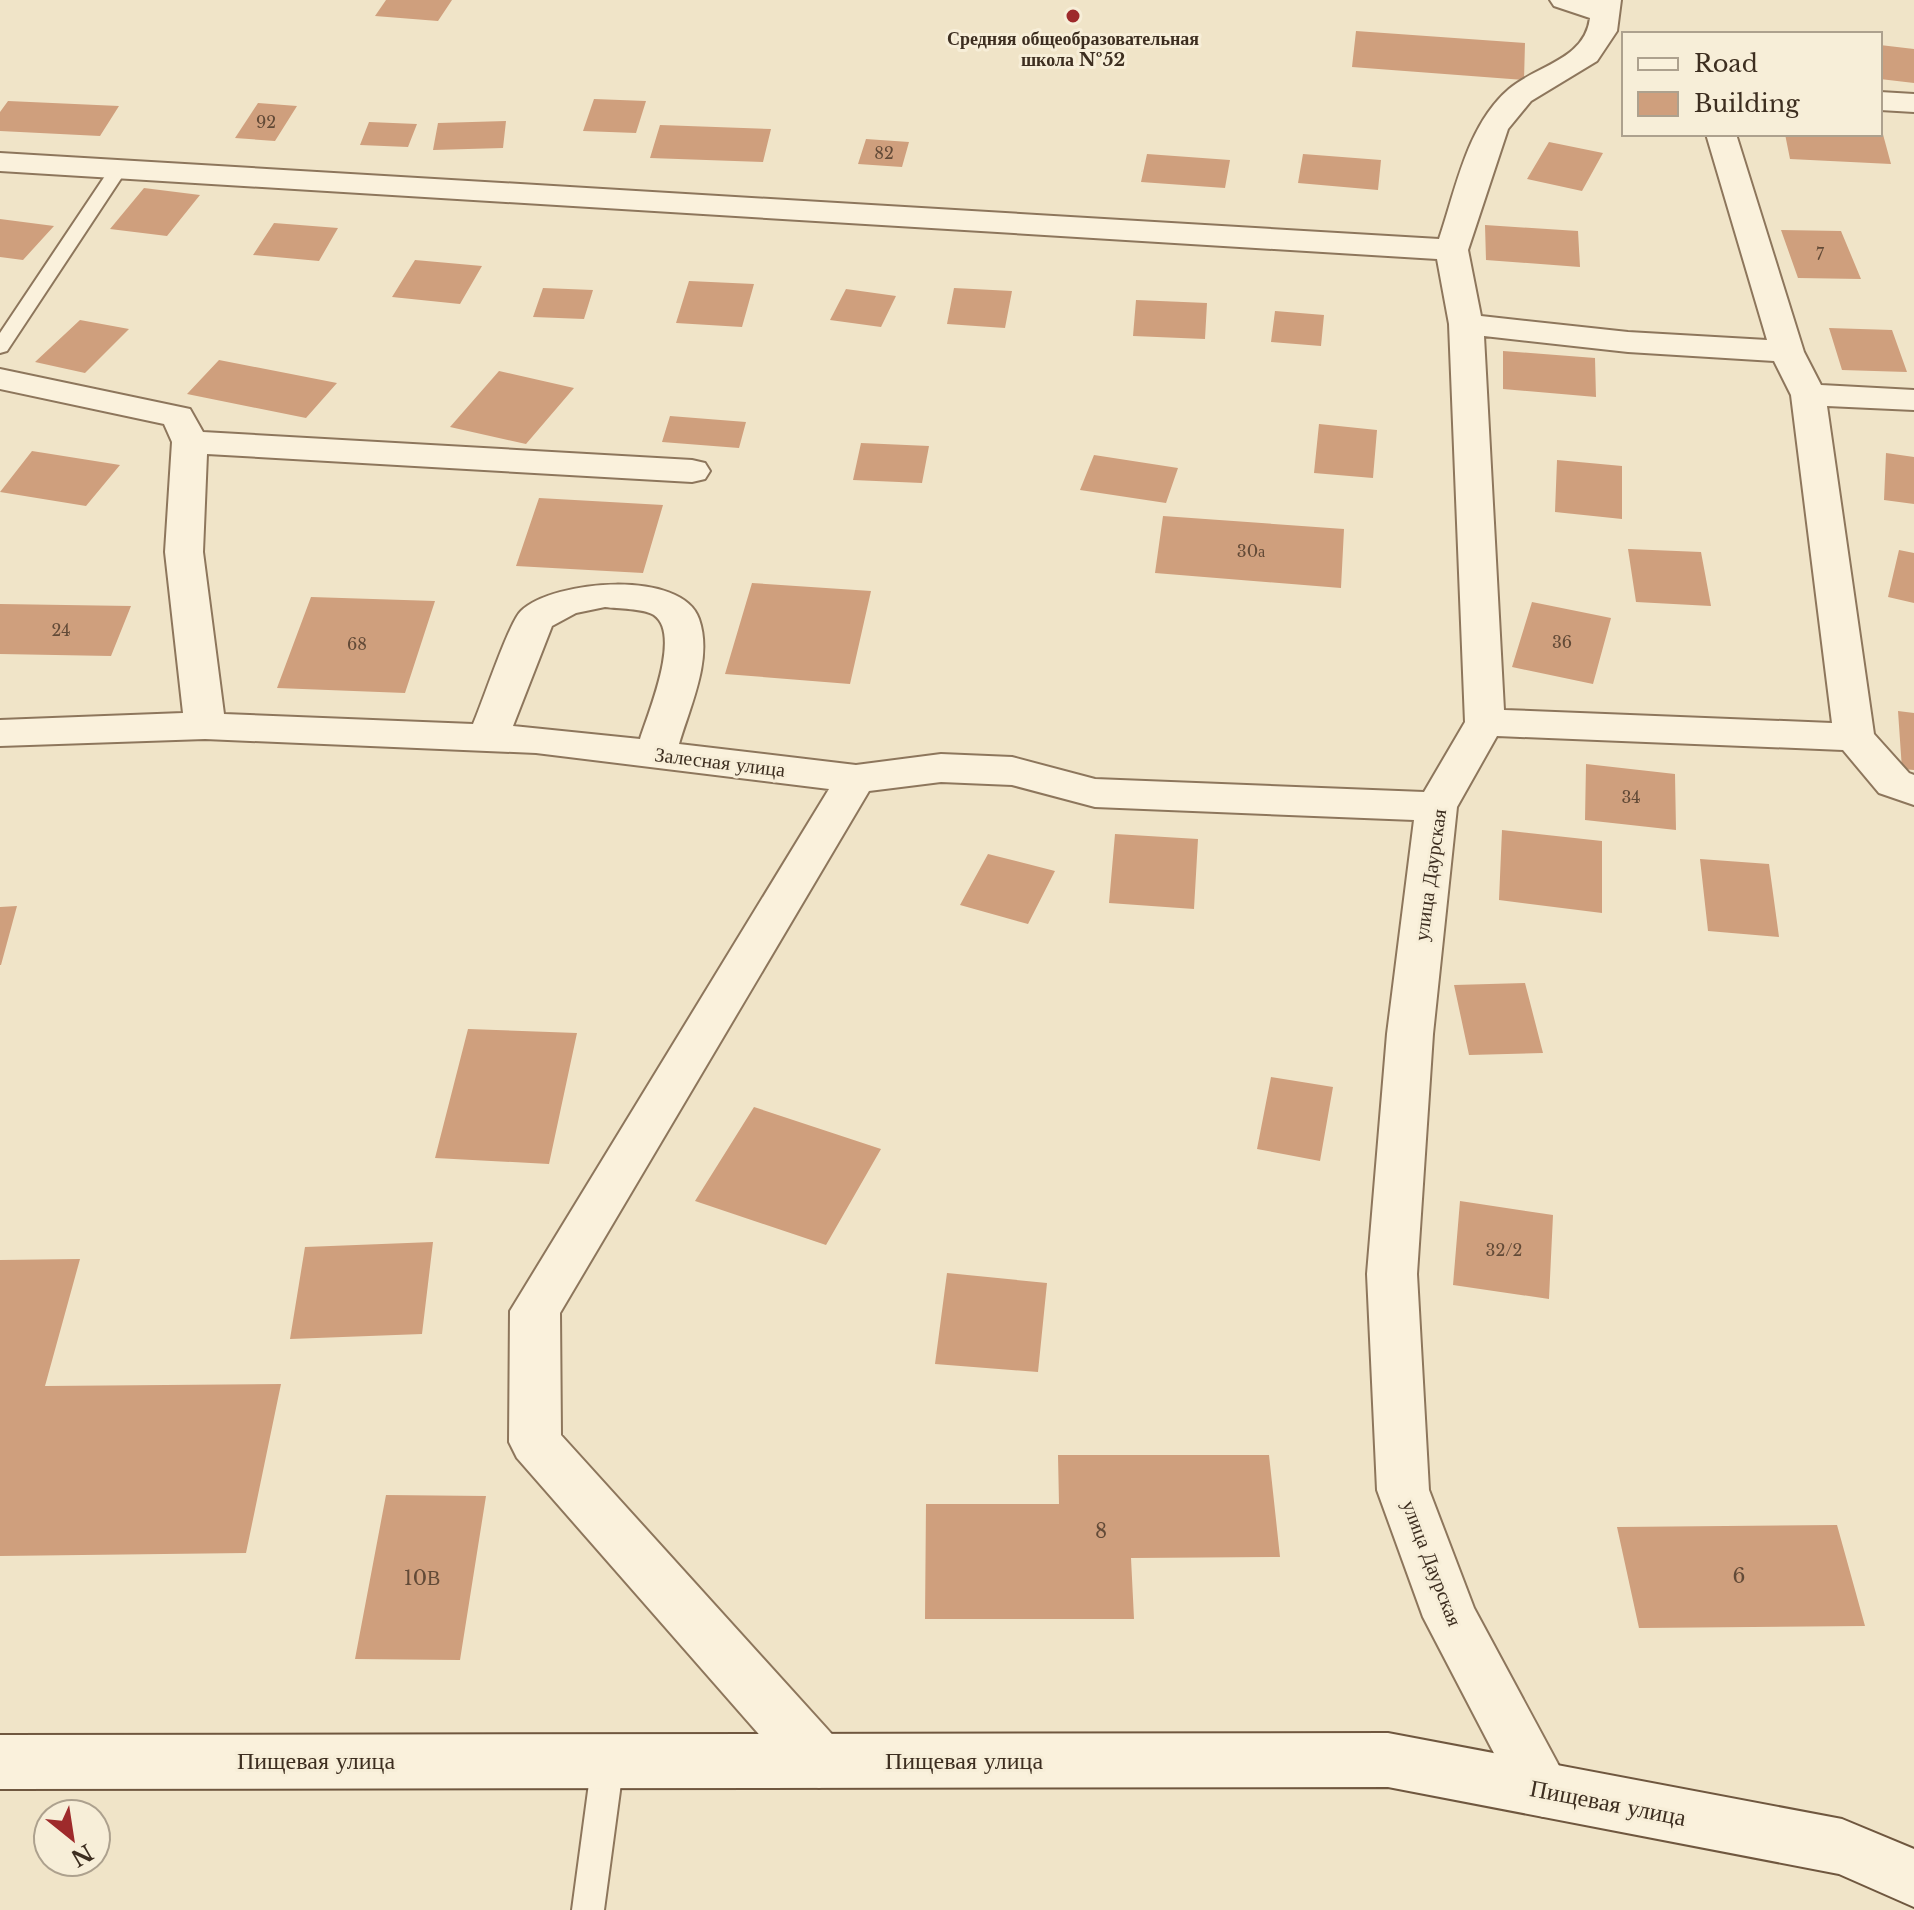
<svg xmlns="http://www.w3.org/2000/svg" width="1914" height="1910" font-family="'Libre Baskerville',serif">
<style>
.building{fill:#cf9f7d}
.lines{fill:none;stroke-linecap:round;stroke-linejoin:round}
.service-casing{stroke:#8d765c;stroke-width:4}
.minor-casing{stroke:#8d765c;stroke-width:4}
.secondary-casing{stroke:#6f573f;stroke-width:4}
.service{fill:#faf1dc;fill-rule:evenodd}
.minor{fill:#faf1dc;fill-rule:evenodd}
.secondary{fill:#faf1dc;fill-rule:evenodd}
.poi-dot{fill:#9e2a2b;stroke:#f7eed8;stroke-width:3}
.labels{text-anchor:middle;stroke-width:6;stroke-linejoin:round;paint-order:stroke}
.number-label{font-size:16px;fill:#624a37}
.far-poi-label{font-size:18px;font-weight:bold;fill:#3d2e20;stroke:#f7eed8}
.street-label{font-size:20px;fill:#3d2e20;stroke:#f7eed8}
.near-number-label{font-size:20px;fill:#624a37}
.near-street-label{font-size:24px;fill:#3d2e20;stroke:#f7eed8}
</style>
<rect width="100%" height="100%" fill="#f0e4c8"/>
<!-- building -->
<path class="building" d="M386,0H452L438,21L375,16Z
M1356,31L1525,43L1524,80L1352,67Z
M1880,45L1914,49V83L1880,79Z
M594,99L646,101L636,133L583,131Z
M8,101L119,106L100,136L0,131V112Z
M258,103L297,106L275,141L235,138Z
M506,121L503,148L433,150L438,123Z
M369,122L417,124L408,147L360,145Z
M660,125L771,129L763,162L650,158Z
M1881,127L1891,164L1790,159L1785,134H1880Z
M866,139L909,142L902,167L858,164Z
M1549,142L1603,153L1582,191L1527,179Z
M1147,154L1230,160L1225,188L1141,182Z
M1303,154L1381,160L1378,190L1298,183Z
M144,188L200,195L167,236L110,229Z
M0,219L54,226L23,260L0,257Z
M274,223L338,228L319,261L253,255Z
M1485,225L1578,231L1580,267L1486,260Z
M1781,230L1841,231L1861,279L1798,278Z
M415,260L482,266L460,304L392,297Z
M689,281L754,284L742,327L676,323Z
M543,288L593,290L584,319L533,317Z
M954,288L1012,291L1005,328L947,324Z
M846,289L896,296L881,327L830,320Z
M1136,300L1207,303L1205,339L1133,336Z
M1275,311L1324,315L1321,346L1271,342Z
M80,320L129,329L85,373L35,362Z
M1829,328L1892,330L1907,372L1842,370Z
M1503,351L1595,358L1596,397L1503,389Z
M219,360L337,383L306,418L187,394Z
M499,371L574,388L526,444L450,427Z
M670,416L746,422L739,448L662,442Z
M1319,424L1377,430L1373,478L1314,473Z
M861,443L929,446L922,483L853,480Z
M32,451L120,465L86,506L0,492Z
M1886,453L1914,457V504L1884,500Z
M1094,455L1178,468L1166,503L1080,490Z
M1557,460L1622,466V519L1555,512Z
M539,498L663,505L643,573L516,566Z
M1163,516L1344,529L1341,588L1155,573Z
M1628,549L1701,552L1711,606L1636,602Z
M1899,550L1914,553V603L1888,597Z
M752,583L871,591L850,684L725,674Z
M311,597L435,601L405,693L277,688Z
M1532,602L1611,618L1593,684L1512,667Z
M0,604L131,606L111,656L0,654Z
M1898,711L1914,713V770L1902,769Z
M1586,764L1675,774L1676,830L1585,820Z
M1502,830L1602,841V913L1499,900Z
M1115,834L1198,839L1194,909L1109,903Z
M988,854L1055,871L1028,924L960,905Z
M1700,859L1769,864L1779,937L1708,931Z
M17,906L1,965H0V907Z
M1525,983L1543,1053L1469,1055L1454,985Z
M468,1029L577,1033L549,1164L435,1158Z
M1271,1077L1333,1087L1320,1161L1257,1149Z
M754,1107L881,1149L826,1245L695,1201Z
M1460,1201L1553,1215L1549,1299L1453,1285Z
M433,1242L422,1334L290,1339L305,1247Z
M80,1259L45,1386L281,1384L246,1553L0,1556V1260Z
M947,1273L1047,1283L1038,1372L935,1364Z
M1058,1455H1269L1280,1557L1131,1558L1134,1619H925L926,1504H1059Z
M386,1495L486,1496L460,1660L355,1659Z
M1837,1525L1865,1626L1639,1628L1617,1527Z"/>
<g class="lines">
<defs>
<path id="service" d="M117,166L126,171L7,351L0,353V333L111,167Z
M608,1746L619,1751L624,1761L604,1910H572L592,1761L597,1751Z"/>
<path id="minor" d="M1550,0H1621L1617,31L1597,61L1531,101L1508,129L1468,250L1481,316L1628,332L1767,340L1706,134H1736L1804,352L1821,385L1914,390V410L1827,406L1874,734L1909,773L1914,775V805L1879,793L1843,750L1497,736L1457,807L1433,1034L1417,1274L1429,1490L1474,1608L1572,1790L1563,1809L1543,1817L1523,1809L1423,1617L1377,1490L1367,1274L1387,1034L1414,820L1095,807L1012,785L941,782L869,791L560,1313L561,1435L839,1742L848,1761L839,1780L819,1788L799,1780L517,1458L509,1442L510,1311L829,789L536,753L205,739L0,746V720L183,713L165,552L172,442L164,424L0,389V369L190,409L203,432L692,460L705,463L710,471L705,479L692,482L207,454L203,552L224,714L473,724C482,704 509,622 521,611C553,580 682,569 699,619C713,659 690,706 679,744L856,765L941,754L1012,757L1095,779L1424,792L1465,722L1449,324L1437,259L0,171V153L1439,239C1456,189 1467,125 1509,89C1537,65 1585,60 1590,18L1554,6ZM1484,336L1628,352L1774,361L1791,395L1832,723L1504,710ZM605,607C619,609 642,608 654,615C682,634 648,713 640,739L513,726L552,626L576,613Z
M1880,92L1914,94V112L1880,110Z"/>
<path id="secondary" d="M1388,1733L1842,1819L1914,1849V1907L1839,1874L1388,1787L0,1789V1735Z"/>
</defs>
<!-- service casing -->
<use href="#service" class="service-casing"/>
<!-- minor casing -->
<use href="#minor" class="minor-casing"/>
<!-- secondary casing -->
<use href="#secondary" class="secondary-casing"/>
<!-- service -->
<use href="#service" class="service"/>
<!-- minor -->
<use href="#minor" class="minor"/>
<!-- secondary -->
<use href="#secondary" class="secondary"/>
</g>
<!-- markers -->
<circle class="poi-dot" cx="1073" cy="16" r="8"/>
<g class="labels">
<!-- number labels -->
<g class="number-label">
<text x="266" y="128">92</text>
<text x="884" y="159">82</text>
<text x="1820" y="260">7</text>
<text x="1251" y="557">30а</text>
<text x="61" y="636">24</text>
<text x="1562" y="648">36</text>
<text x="357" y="650">68</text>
<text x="1631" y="803">34</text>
<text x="1504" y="1256">32/2</text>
</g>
<!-- far-poi labels -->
<g class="far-poi-label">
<text x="1073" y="45">Средняя общеобразовательная<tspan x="1073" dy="21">школа №52</tspan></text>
</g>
<!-- street labels -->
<g class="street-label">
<text transform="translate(720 762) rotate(7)" y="7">Залесная улица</text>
<text transform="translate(1430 875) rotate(-82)" y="7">улица Даурская</text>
<text transform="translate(1432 1563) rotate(69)" y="7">улица Даурская</text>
</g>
<!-- near-number labels -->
<g class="near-number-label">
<text x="1101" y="1538">8</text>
<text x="1739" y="1583">6</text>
<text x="422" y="1585">10В</text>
</g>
<!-- near-street labels -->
<g class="near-street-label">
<text x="316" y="1769">Пищевая улица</text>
<text x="964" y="1769">Пищевая улица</text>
<text transform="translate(1608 1803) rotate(11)" y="8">Пищевая улица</text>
</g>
</g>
<!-- legend -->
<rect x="1622" y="32" width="260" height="104" fill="#f7eed8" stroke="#ada18e" stroke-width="2"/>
<rect x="1638" y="58" width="40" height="12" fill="#faf1dc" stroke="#ada18e" stroke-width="2"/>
<text x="1694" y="72" font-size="24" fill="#3d2e20">Road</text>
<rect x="1638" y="92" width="40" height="24" fill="#cf9f7d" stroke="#ada18e" stroke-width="2"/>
<text x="1694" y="112" font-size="24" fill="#3d2e20">Building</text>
<!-- north arrow -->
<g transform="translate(72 1838) rotate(150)"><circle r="38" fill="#f7eed8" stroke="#ada18e" stroke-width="2"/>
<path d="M0-6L14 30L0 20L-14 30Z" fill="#9e2a2b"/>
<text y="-12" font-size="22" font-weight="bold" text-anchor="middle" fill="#3d2e20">N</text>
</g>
</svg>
